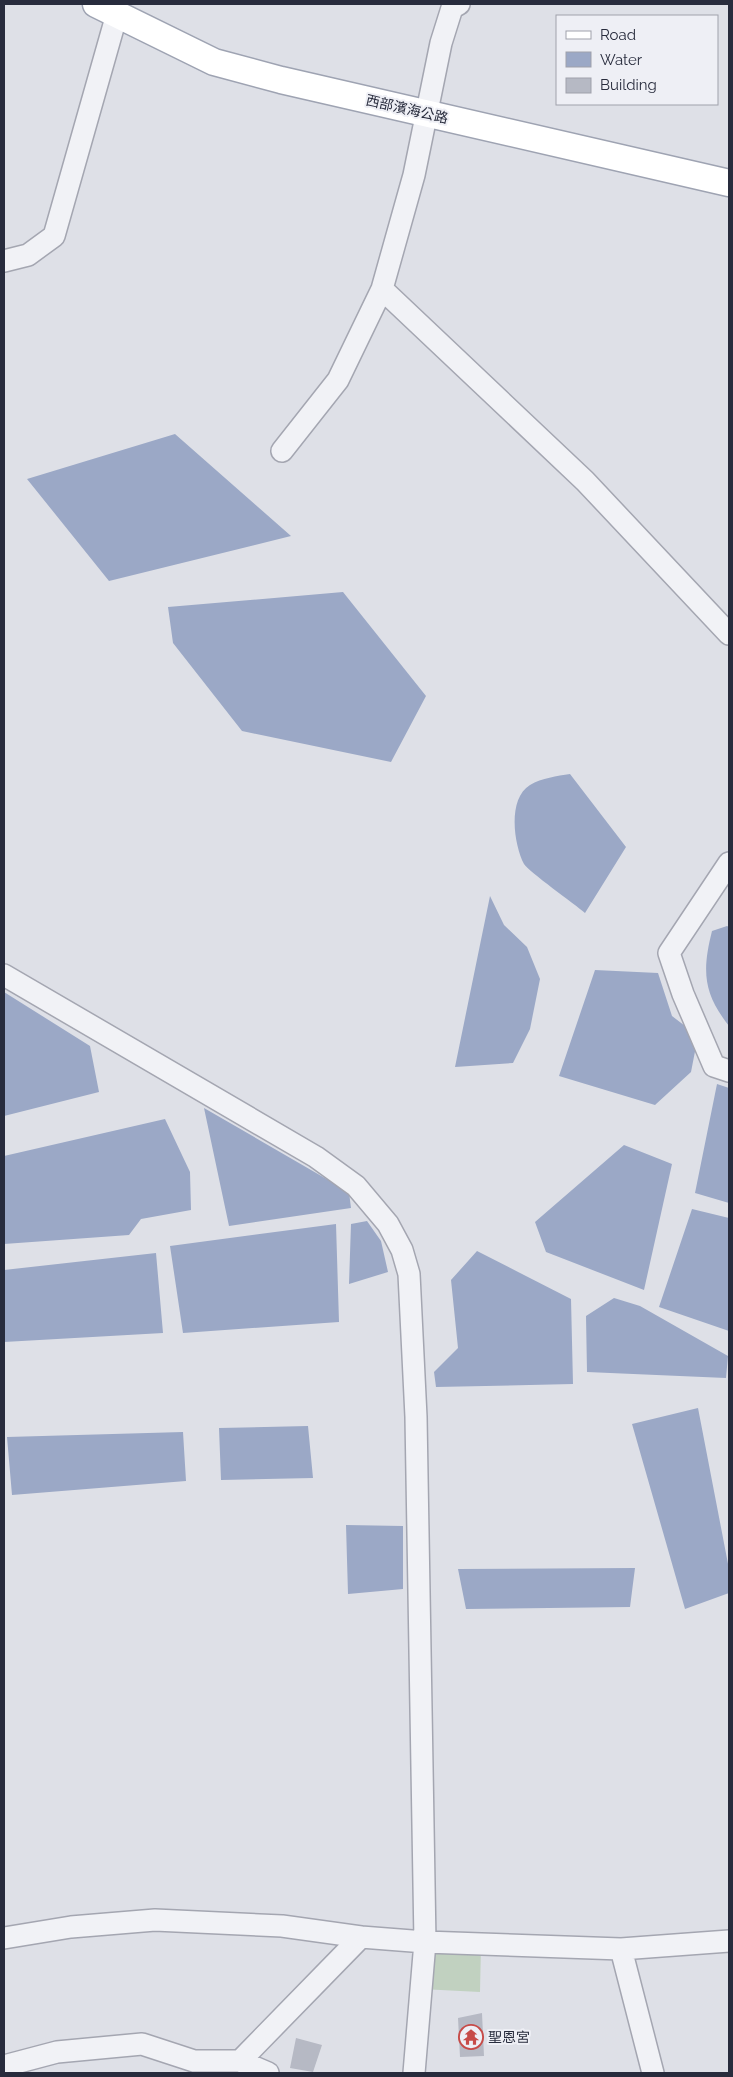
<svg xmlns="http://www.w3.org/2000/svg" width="733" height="2077" font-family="Raleway,'Noto Sans TC',sans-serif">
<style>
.green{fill:#c1d1c0}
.water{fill:#9ba8c6}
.building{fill:#b6b9c4}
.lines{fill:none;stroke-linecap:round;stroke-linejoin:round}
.minor-casing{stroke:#a4a6b1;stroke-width:24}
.major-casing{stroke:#9ea3b2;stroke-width:29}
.minor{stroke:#f1f2f6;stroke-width:21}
.major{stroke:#fff;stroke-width:26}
.labels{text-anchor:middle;stroke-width:4;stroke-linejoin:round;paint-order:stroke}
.street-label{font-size:14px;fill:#282c3d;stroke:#eeeff5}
.poi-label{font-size:14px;fill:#282c3d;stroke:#eeeff5;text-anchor:start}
</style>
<rect width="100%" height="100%" fill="#dee0e7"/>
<!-- green -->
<path class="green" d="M425,1942L481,1945L480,1992L421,1989Z"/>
<!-- water -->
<path class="water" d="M175,434L291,536L109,581L27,479Z
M343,592L426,696L391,762L242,731L173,643L168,607Z
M570,774L626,847L585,913C575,904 529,872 524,864C514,845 507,799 530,785C542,778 557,776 570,774Z
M490,896L504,925L527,947L540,979L530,1029L513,1063L455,1067Z
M727,926L729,927V1026C703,993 702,971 712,931Z
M595,970L658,973L672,1016L698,1036L691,1072L655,1105L559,1076Z
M4,992L90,1046L99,1092L4,1116Z
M717,1084L729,1088V1203L695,1193Z
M204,1108L349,1192L351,1208L229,1226Z
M165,1119L190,1172L191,1210L141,1219L129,1235L4,1244V1156Z
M624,1145L672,1164L644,1290L546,1252L535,1222Z
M692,1209L729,1218V1331L659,1307Z
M367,1221L381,1241L388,1272L349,1284L351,1224Z
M336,1224L339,1322L183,1333L170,1246Z
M477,1251L571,1299L573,1384L436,1387L434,1372L458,1348L451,1280Z
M156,1253L163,1333L4,1342V1270Z
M614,1298L640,1306L728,1356L726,1378L587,1372L586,1316Z
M698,1408L729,1569V1593L685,1609L632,1424Z
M308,1426L313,1478L221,1480L219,1428Z
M183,1432L186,1481L12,1495L7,1437Z
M346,1525L403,1526V1589L348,1594Z
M635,1568L630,1607L466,1609L458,1569Z"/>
<!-- building -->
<path class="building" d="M482,2013L484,2056L460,2057L458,2018Z
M296,2038L322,2045L313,2072L290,2068Z"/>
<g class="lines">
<defs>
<path id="minor" d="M4,261L28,255L54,236L117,14
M382,289L585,481L729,634
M282,451L338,380L382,289L414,175L441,43L452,8L459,4
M729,863L669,953L683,994L714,1066L729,1071
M4,975L316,1157L356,1186L388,1224L402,1250L409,1274L416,1417L425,1942L621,1949L653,2073
M4,1938L71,1927L155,1920L282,1926L361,1937
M621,1949L729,1941
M240,2061L268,2073
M4,2066L57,2052L142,2044L194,2061H240L361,1937L425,1942L414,2073"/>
<path id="major" d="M96,4L214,62L281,80L729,183"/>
</defs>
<!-- minor casing -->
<use href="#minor" class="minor-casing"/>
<!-- major casing -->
<use href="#major" class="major-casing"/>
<!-- minor -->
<use href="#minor" class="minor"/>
<!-- major -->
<use href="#major" class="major"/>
</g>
<!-- icons -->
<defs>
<symbol id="temple-ring" viewBox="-11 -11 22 22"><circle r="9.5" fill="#eeeff5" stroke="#c74b48" stroke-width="1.5"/><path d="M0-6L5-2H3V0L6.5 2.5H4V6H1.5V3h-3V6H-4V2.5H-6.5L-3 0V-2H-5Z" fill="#c74b48"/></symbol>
</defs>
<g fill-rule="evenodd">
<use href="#temple-ring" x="457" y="2023" width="28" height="28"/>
</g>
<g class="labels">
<!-- street labels -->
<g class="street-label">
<text transform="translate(407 109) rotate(13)" y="5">西部濱海公路</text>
</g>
<!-- poi labels -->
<g class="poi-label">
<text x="488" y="2042">聖恩宮</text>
</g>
</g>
<!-- border -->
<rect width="733" height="2077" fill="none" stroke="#282c3d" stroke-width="10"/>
<!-- legend -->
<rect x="556" y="15" width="162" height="90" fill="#eeeff5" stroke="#9fa1ab"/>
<rect x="566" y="31" width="25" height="8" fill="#ffffff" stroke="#9fa1ab"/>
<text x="600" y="40" font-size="15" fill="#282c3d">Road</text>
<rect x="566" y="52" width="25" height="15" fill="#9ba8c6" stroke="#9fa1ab"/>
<text x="600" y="65" font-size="15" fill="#282c3d">Water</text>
<rect x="566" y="78" width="25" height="15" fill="#b6b9c4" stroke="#9fa1ab"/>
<text x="600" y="90" font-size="15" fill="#282c3d">Building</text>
</svg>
